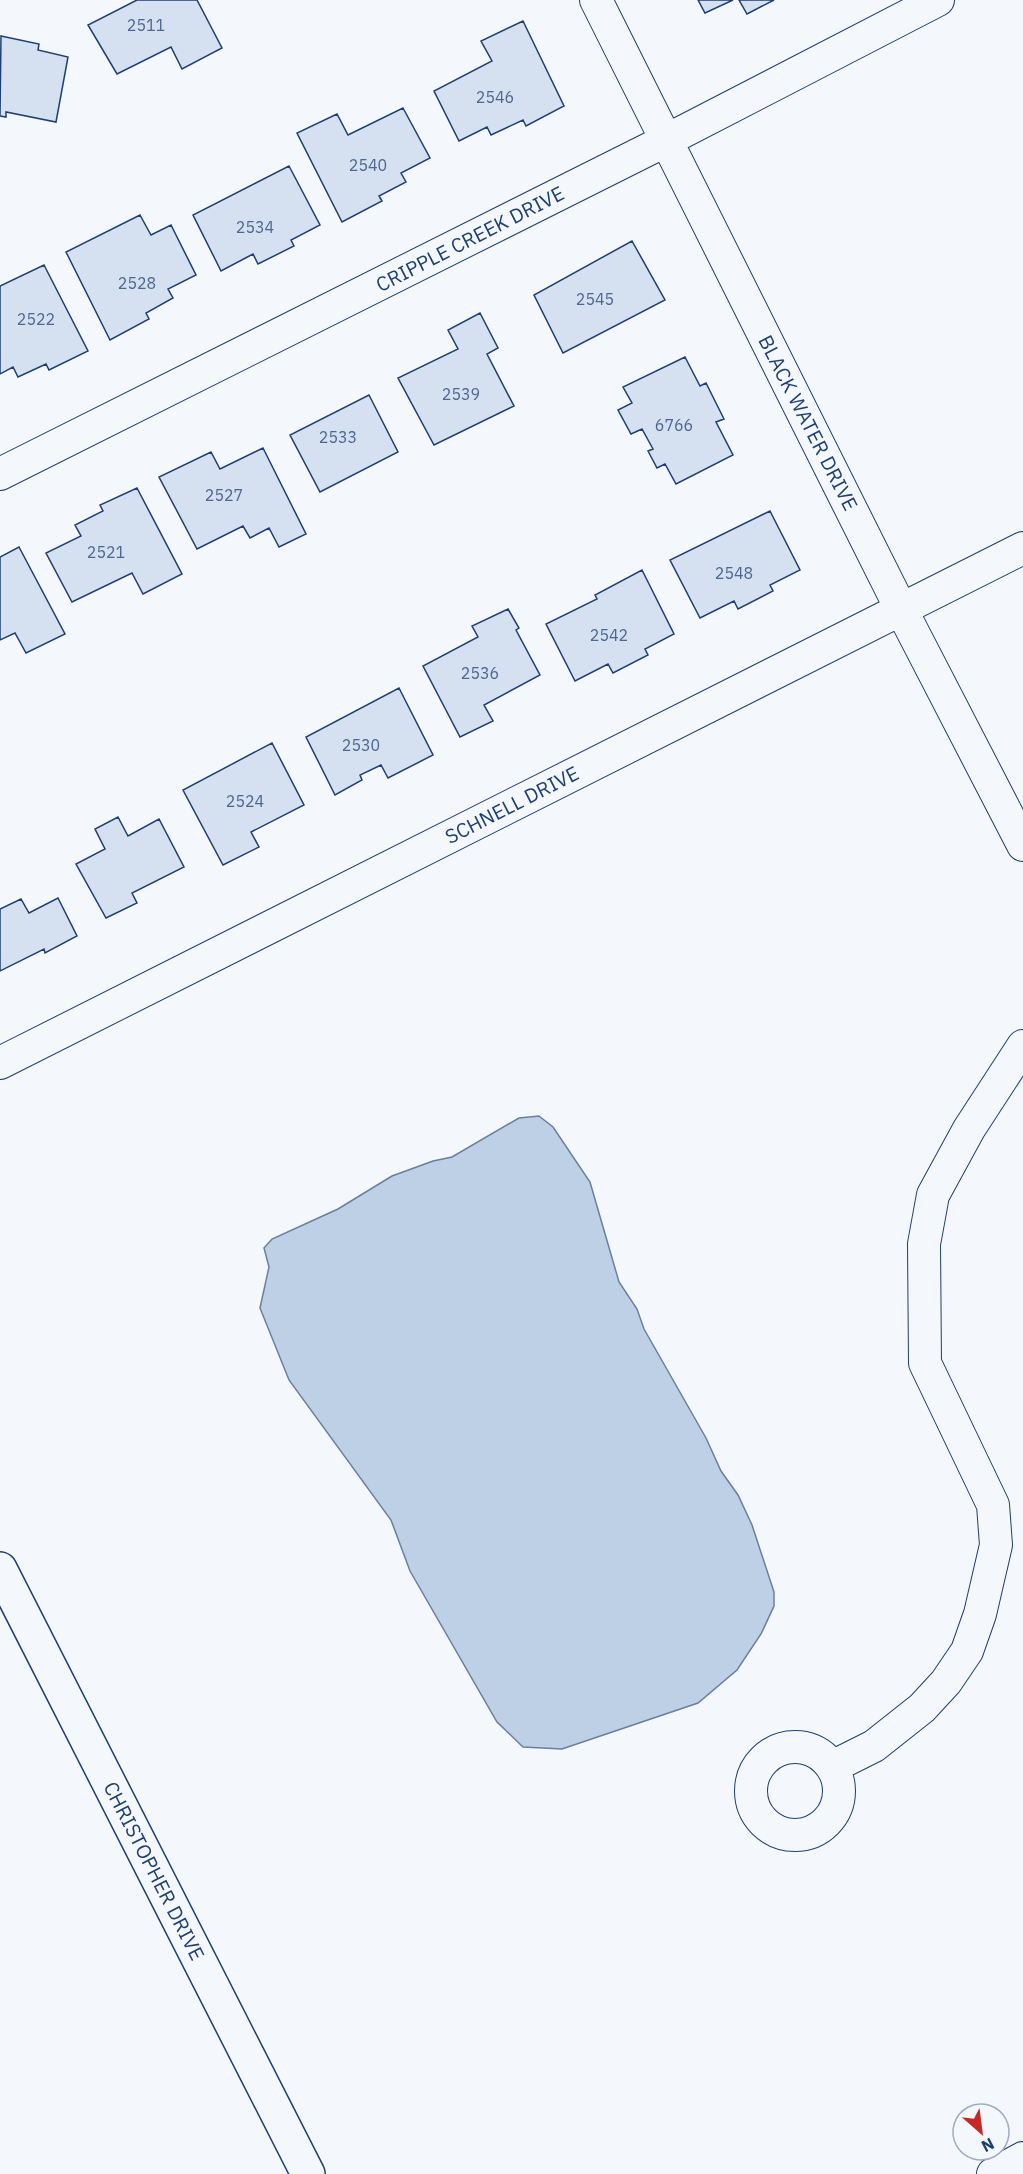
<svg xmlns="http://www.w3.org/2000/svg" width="1023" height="2174" font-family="'IBM Plex Sans',sans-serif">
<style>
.water{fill:#bed0e5;stroke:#687fa3;stroke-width:1.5}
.building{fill:#d5e0f0;stroke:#1d3f73;stroke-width:1.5}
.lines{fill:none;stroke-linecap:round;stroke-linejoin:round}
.street-casing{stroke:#1d3f73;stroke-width:34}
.secondary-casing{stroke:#1d3f73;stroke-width:36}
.street{stroke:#f4f7fb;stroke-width:32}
.secondary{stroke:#f4f7fb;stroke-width:33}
.labels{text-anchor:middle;stroke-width:4.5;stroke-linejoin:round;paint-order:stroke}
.number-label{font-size:16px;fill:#4b6792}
.street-label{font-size:20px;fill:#1d3f73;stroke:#f4f7fb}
</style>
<rect width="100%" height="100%" fill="#f4f7fb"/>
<!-- water -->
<path class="water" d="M539,1116L553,1127L590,1182L619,1282L637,1309L644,1329L706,1438L721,1471L738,1495L752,1525L774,1592V1606L761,1634L737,1670L698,1703L562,1749L523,1747L497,1722L410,1571L391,1520L289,1380L260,1308L269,1267L264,1248L272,1239L338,1209L392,1176L433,1161L452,1157L519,1118Z"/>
<!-- building -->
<path class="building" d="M137,0H197L222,48L182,69L171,47L117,74L88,25Z
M698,0H733L705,13Z
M739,0H774L747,14Z
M523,21L564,106L526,126L523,120L491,135L487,127L459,141L434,91L492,61L481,41Z
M1,36L39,44L38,50L68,57L56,122L6,112V117L0,116Z
M403,108L430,158L401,173L406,182L379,196L382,201L342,222L297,133L337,114L348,135Z
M289,166L320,225L291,240L294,246L258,264L253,254L221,271L193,215Z
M140,215L151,235L171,225L196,275L168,289L173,298L146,313L149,319L110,340L66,252Z
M632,241L665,300L563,353L534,295Z
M44,265L88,351L49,370L46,364L18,377L13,367L0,374V286Z
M480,313L498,348L487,354L514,406L434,445L398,378L458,349L448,330Z
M685,357L700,386L706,383L724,419L716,422L733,455L676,484L665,464L657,468L648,451L653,449L642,429L631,434L618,410L632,403L623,387Z
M369,395L398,452L320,492L290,435Z
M263,448L306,534L279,547L269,528L250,538L243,526L197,549L159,477L211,452L220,469Z
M137,488L182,574L143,594L132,573L72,602L46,553L81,536L75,525L103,511L100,505Z
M770,511L800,570L770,585L773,591L738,609L734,601L700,618L670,560Z
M19,547L65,634L26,653L15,633L0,640V557Z
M642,570L674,634L645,649L648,655L613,673L608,664L575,681L546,624L597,599L595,595Z
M508,609L519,628L516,630L540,675L484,705L493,721L460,737L423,666L478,637L472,626Z
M399,688L433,755L388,778L381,765L360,775L362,780L335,795L306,737Z
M272,743L304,805L251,832L259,847L223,865L183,790Z
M118,817L128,836L159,819L184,867L132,893L137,903L106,918L76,864L105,849L95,829Z
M58,898L77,936L45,953L44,949L0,971V909L21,899L29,913Z"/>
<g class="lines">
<defs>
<path id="street" d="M596,0L901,609L1023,845
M0,474L667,140L938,0
M0,1063L1023,548
M751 1791a44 44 0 1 1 88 0a44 44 0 1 1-88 0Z
M832,1767L874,1746L922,1708L946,1682L967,1651L980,1614L996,1545L993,1505L925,1363L924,1244L933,1195L969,1129L1023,1046
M993,2174L1023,2158"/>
<path id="secondary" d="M0,1569L308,2174"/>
</defs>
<!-- street casing -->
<use href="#street" class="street-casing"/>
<!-- secondary casing -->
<use href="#secondary" class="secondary-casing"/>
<!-- street -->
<use href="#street" class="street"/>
<!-- secondary -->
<use href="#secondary" class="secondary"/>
</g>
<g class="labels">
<!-- number labels -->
<g class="number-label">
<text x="146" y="31">2511</text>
<text x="495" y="103">2546</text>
<text x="368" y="171">2540</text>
<text x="255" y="233">2534</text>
<text x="137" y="289">2528</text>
<text x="595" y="305">2545</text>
<text x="36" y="325">2522</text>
<text x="461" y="400">2539</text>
<text x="674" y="431">6766</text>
<text x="338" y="443">2533</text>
<text x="224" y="501">2527</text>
<text x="106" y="558">2521</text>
<text x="734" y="579">2548</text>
<text x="609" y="641">2542</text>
<text x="480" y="679">2536</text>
<text x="361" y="751">2530</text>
<text x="245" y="807">2524</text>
</g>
<!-- street labels -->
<g class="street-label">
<text transform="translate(470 239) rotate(-27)" y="7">CRIPPLE CREEK DRIVE</text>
<text transform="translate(808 423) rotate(63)" y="7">BLACK WATER DRIVE</text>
<text transform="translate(512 805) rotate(-27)" y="7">SCHNELL DRIVE</text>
<text transform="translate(154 1871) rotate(63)" y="7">CHRISTOPHER DRIVE</text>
</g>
</g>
<!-- north arrow -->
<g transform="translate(981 2132) rotate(152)"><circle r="28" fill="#f4f7fb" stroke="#9eadc5" stroke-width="1.5"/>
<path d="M0-4.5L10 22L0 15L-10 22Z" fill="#c62828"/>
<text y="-9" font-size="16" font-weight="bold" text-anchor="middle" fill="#1d3f73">N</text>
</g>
</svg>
